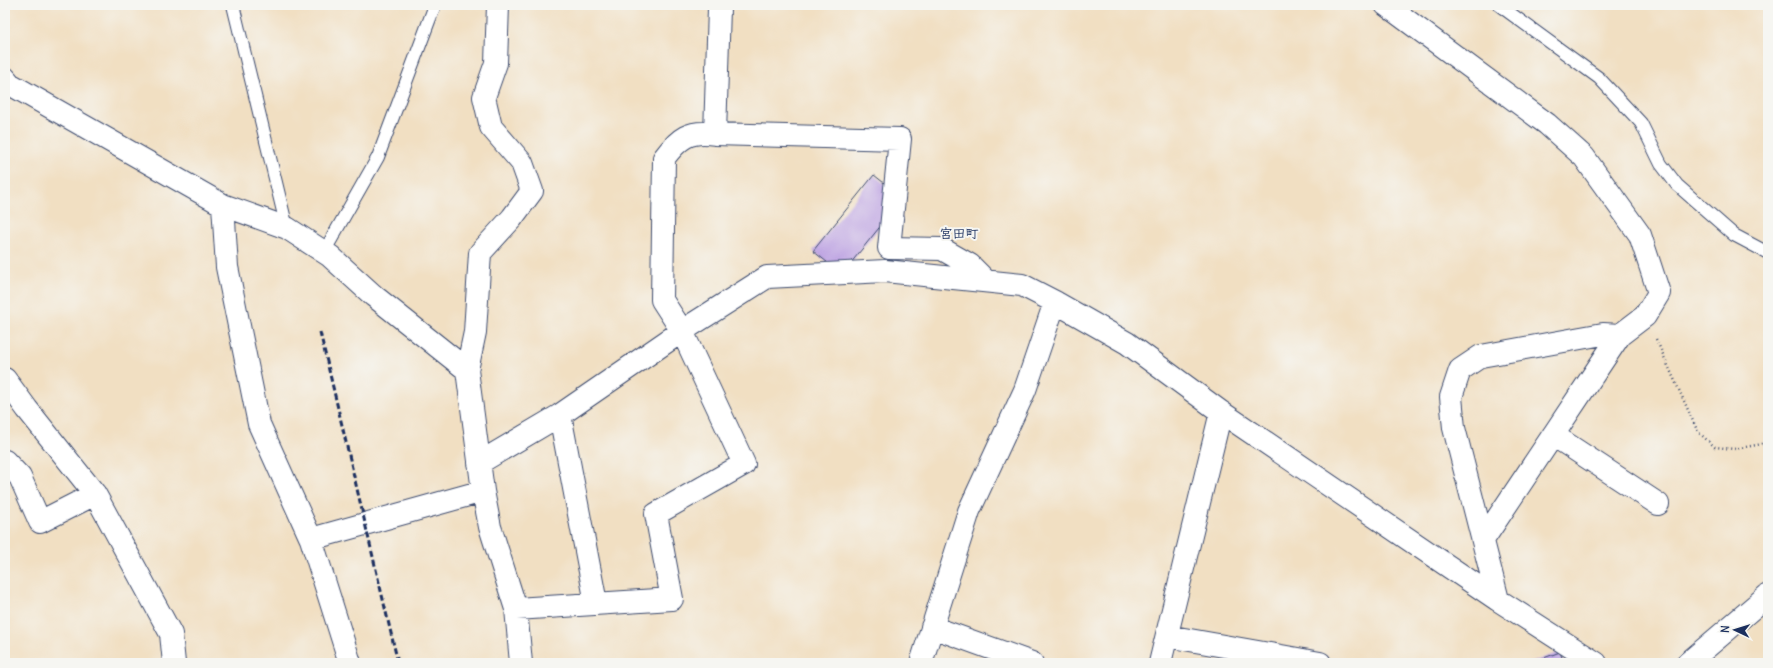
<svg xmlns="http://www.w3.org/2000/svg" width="1773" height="668" font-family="Delius,'Klee One',sans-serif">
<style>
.building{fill:#b99de1}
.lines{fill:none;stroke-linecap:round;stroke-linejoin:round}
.service-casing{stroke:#3b496d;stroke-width:14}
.minor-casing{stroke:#3b496d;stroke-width:24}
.tertiary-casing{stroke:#3b496d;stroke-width:24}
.path{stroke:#3b496d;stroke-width:2.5;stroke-dasharray:1 3;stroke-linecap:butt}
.service{stroke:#fff;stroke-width:12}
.minor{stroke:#fff;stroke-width:22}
.tertiary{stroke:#fff;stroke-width:22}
.rail{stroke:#1b2f5e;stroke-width:3;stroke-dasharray:6 3;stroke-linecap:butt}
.labels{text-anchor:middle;stroke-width:4;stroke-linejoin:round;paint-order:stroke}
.quarter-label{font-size:13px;font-weight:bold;fill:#1b2f5e;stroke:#f6f6f2}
</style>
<rect width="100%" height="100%" fill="#f6f6f2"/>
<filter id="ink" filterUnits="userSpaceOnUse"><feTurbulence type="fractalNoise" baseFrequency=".025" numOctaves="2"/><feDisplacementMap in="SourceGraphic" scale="8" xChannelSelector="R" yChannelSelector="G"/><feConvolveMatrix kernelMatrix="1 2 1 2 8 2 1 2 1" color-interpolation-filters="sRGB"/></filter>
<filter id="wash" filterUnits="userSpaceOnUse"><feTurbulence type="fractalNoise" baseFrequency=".012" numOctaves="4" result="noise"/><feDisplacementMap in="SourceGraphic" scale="16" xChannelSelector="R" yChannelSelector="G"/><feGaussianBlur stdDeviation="0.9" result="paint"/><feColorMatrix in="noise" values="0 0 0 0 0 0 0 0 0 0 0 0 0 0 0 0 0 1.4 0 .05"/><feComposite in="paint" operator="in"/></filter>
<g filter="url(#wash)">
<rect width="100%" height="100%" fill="#f1dfc2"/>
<g id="blocks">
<!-- building -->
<path class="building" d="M874,175L903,198L842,274L813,251Z
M1560,652L1564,663H1530Z"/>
</g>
</g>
<g filter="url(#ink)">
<use href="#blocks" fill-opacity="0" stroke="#3b496d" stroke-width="1"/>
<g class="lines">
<defs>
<path id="service" d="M233,5L287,228
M1499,5L1599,78L1641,123L1661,164L1677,185L1734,235L1768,253
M324,252L378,157L435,5"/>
<path id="minor" d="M498,5L496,63L484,97L491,127L522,163L532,191L512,218L480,253L475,332L467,370L483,491L490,527L516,609L521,663
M1386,5L1547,124L1584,157L1640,235L1659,293L1645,316L1620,335L1603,334L1481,356L1460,370L1451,397L1454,428L1498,600
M719,8L715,134L900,139L889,248L942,249L970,265L985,280
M5,78L10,84L223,205L287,228L330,256L374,296L467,370
M223,205L227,267L259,424L311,539L350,663
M5,379L27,409L95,494L171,634L174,663
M560,415L596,603
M1553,435L1658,504
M5,461L20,477L40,522L95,494
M479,463L560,415L682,331L767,277L885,271L1022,285L1055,302L1127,343L1221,412L1498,600L1596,663
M311,539L483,491
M1483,540L1620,335
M516,609L672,599L656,514L744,464L682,331L662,300L664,158C679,138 689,130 715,134
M932,627L1032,663
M1167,636L1320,663
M921,663L969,511L1025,390L1055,302
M1160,663L1221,412"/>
<path id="tertiary" d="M1688,663L1768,595"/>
</defs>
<!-- service casing -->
<use href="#service" class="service-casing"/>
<!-- minor casing -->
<use href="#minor" class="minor-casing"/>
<!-- tertiary casing -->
<use href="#tertiary" class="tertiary-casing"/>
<!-- path -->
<path class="path" d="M1656,339L1698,432L1715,447L1734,449L1768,443"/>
<!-- service -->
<use href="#service" class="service"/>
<!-- minor -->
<use href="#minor" class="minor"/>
<!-- tertiary -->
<use href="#tertiary" class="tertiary"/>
<!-- rail -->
<path class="rail" d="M320,332L398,663"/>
</g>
</g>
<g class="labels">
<!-- quarter labels -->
<g class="quarter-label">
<text x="959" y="238">宮田町</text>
</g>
</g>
<!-- margin -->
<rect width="1773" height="668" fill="none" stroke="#f6f6f2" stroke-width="20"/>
<!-- north arrow -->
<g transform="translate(1735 630) rotate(274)" stroke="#f6f6f2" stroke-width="3" paint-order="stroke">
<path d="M0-3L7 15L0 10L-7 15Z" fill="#1b2f5e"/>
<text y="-6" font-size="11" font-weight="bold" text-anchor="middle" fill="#1b2f5e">N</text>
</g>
</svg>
